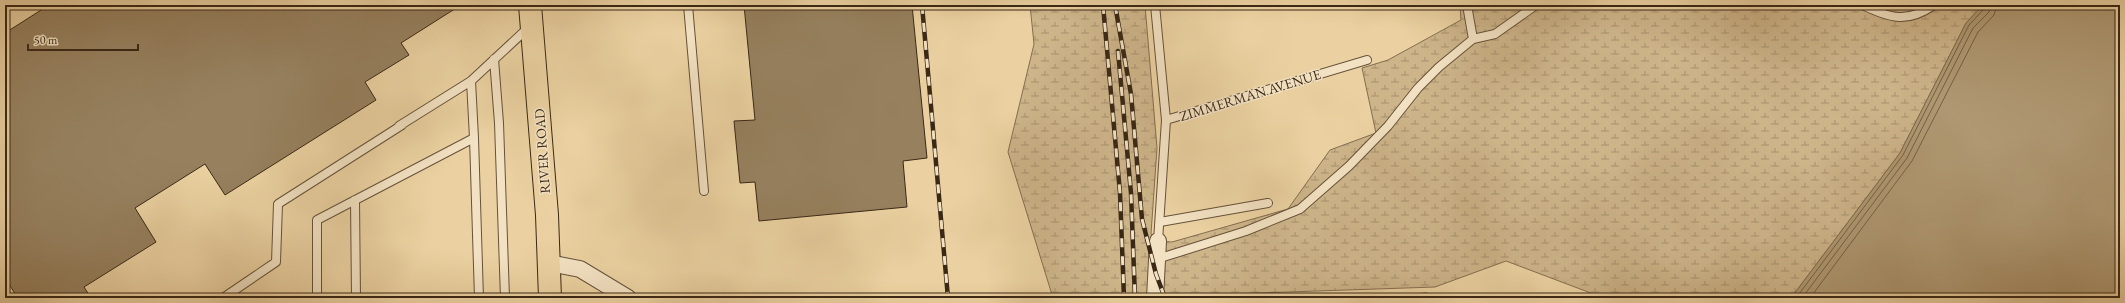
<svg xmlns="http://www.w3.org/2000/svg" width="2125" height="303" font-family="'EB Garamond',serif">
<style>
.wetland{fill:url(#wetland-marsh);stroke:#846e50}
.water{fill:#af9872;stroke:#806b4d}
.lines{fill:none;stroke-linecap:round;stroke-linejoin:round}
.shore{stroke:#746044;stroke-width:1}
.building{fill:#96805e;stroke:#3a2816}
.service-casing{stroke:#665239;stroke-width:10}
.minor-casing{stroke:#665239;stroke-width:18}
.primary-casing{stroke:#3a2816;stroke-width:24}
.service{stroke:#f2e1c2;stroke-width:8}
.minor{stroke:#f2e1c2;stroke-width:16}
.primary{stroke:#ebd1a1;stroke-width:22}
.rail-casing{stroke:#3a2816;stroke-width:4.5}
.rail{stroke:#f2e1c2;stroke-width:3;stroke-dasharray:9;stroke-linecap:butt}
.labels{text-anchor:middle;stroke-width:3;stroke-linejoin:round;paint-order:stroke}
.street-label{font-size:14px;fill:#3a2816;stroke:#f2e1c2}
</style>
<defs>
<pattern id="wetland-marsh" width="20" height="14" patternUnits="userSpaceOnUse"><rect width="20" height="14" fill="#cdb489"/><path d="M1 5h8M5 5V1M11 12h8M15 12V8" fill="none" stroke="#a7926f"/></pattern>
</defs>
<rect width="100%" height="100%" fill="#ebd1a1"/>
<filter id="stains"><feTurbulence type="fractalNoise" baseFrequency=".005" numOctaves="4"/><feColorMatrix values="0 0 0 0 .2 0 0 0 0 .09 0 0 0 0 .02 0 0 0 .5 -.17"/></filter>
<radialGradient id="worn" r=".72"><stop offset=".6" stop-color="#630" stop-opacity="0"/><stop offset="1" stop-color="#630" stop-opacity=".3"/></radialGradient>
<!-- wetland -->
<path class="wetland" d="M1030,5H1145L1157,148L1151,234L1158,241L1172,242L1288,209L1330,150L1376,133L1362,68L1388,60L1461,20L1460,5H1983L1966,23L1900,153L1791,298H1604L1506,261L1435,287L1199,295L1195,298H1053L1008,152L1034,44Z"/>
<!-- water -->
<path class="water" d="M1983,5H2120V298H1791L1900,153L1966,23Z"/>
<g class="lines">
<!-- shore -->
<path class="shore" d="M1796,298L1903,155L1969,25L1984,9L1985,5
M1802,298L1907,158L1973,28L1989,12L1991,5
M1810,298L1912,161L1978,32L1994,15L1997,5"/>
</g>
<!-- building -->
<path class="building" d="M49,5H461L401,43L409,55L365,82L376,100L225,195L205,164L135,208L156,242L84,287L91,298H18L5,278V33Z
M744,5H912L927,158L903,161L907,207L759,221L755,182L740,183L734,121L755,120Z
M1427,293L1428,298H1352Z"/>
<g class="lines">
<defs>
<path id="service" d="M688,5L704,191
M1155,5L1166,120L1158,241
M1862,5C1892,18 1906,24 1934,5
M1473,39L1495,34L1536,5
M494,59L499,123L505,298
M1166,120L1367,60
M399,126L471,81L529,27
M474,138L479,298
M355,200L356,298
M1160,222L1268,203
M1157,259L1246,231L1300,209L1349,166L1388,126L1418,88L1439,67L1473,39L1467,5
M223,298L276,262L278,204L402,125
M317,298V220L474,138L471,81"/>
<path id="minor" d="M549,263L580,269L628,298
M1155,298L1158,241"/>
<path id="primary" d="M530,5L547,215L550,298"/>
</defs>
<!-- service casing -->
<use href="#service" class="service-casing"/>
<!-- minor casing -->
<use href="#minor" class="minor-casing"/>
<!-- primary casing -->
<use href="#primary" class="primary-casing"/>
<!-- service -->
<use href="#service" class="service"/>
<!-- minor -->
<use href="#minor" class="minor"/>
<!-- primary -->
<use href="#primary" class="primary"/>
<defs>
<path id="rail" d="M922,5L948,298
M1103,5L1120,193L1124,298
M1115,5L1131,94L1142,219L1156,274L1165,298
M1118,51L1131,193L1135,298"/>
</defs>
<!-- rail casing -->
<use href="#rail" class="rail-casing"/>
<!-- rail -->
<use href="#rail" class="rail"/>
</g>
<g class="labels">
<!-- street labels -->
<g class="street-label">
<text transform="translate(1250 95) rotate(-17)" y="5">ZIMMERMAN AVENUE</text>
<text transform="translate(542 151) rotate(-94)" y="5">RIVER ROAD</text>
</g>
</g>
<!-- margin -->
<rect width="2125" height="303" fill="none" stroke="#ebd1a1" stroke-width="20"/>
<rect x="6" y="6" width="2113" height="291" fill="none" stroke="#3a2816" stroke-width="2"/>
<rect x="10" y="10" width="2105" height="283" fill="none" stroke="#3a2816"/>
<!-- scale -->
<path d="M28 44v6h110v-6" fill="none" stroke="#3a2816" stroke-width="2"/>
<text x="34" y="44" font-size="12" fill="#3a2816" stroke="#f2e1c2" stroke-width="3" paint-order="stroke">50 m</text>
<rect width="100%" height="100%" filter="url(#stains)"/>
<rect width="100%" height="100%" fill="url(#worn)"/>
</svg>
